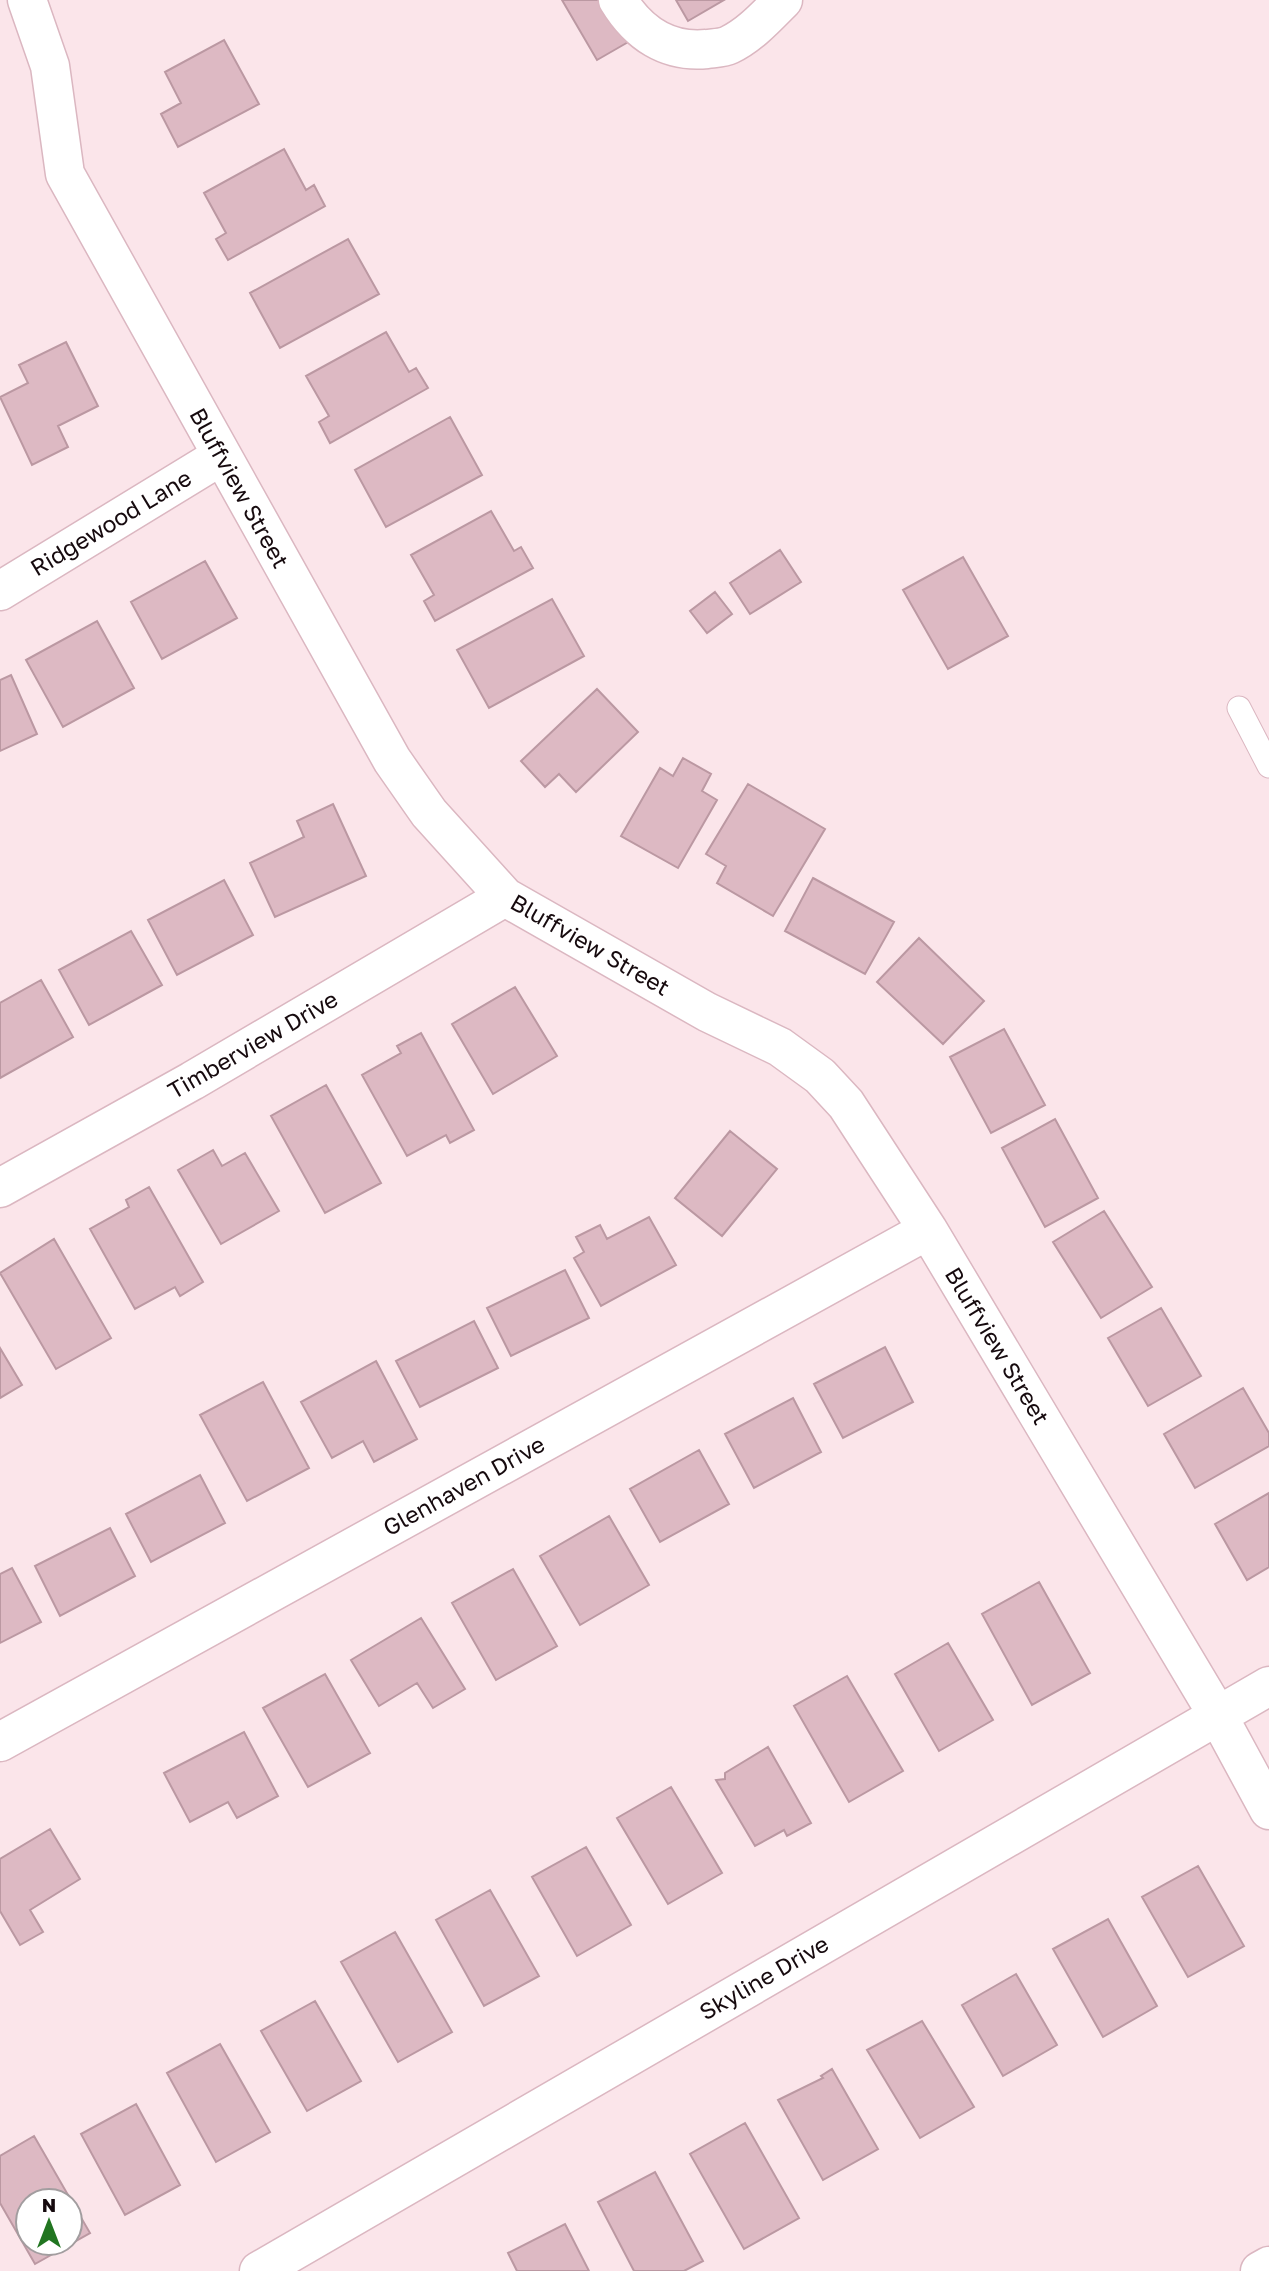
<svg xmlns="http://www.w3.org/2000/svg" width="1269" height="2271" font-family="'Golos Text',sans-serif">
<style>
.building{fill:#ddb9c3;stroke:#bb98a2;stroke-width:2;fill-rule:evenodd}
.lines{fill:none;stroke-linecap:round;stroke-linejoin:round}
.service-casing{stroke:#dbb7c1;stroke-width:25}
.minor-casing{stroke:#dbb7c1;stroke-width:41}
.service{stroke:#fff;stroke-width:23}
.minor{stroke:#fff;stroke-width:38}
.labels{text-anchor:middle;stroke-width:5;stroke-linejoin:round;paint-order:stroke}
.street-label{font-size:23px;fill:#160a0e;stroke:#fff}
</style>
<rect width="100%" height="100%" fill="#fbe5ea"/>
<!-- building -->
<path class="building" d="M562,0H606L630,41L597,60Z
M676,0H724L688,21Z
M224,40L259,104L178,147L161,114L181,103L165,72Z
M284,149L306,190L314,185L325,206L228,260L216,239L226,233L204,193Z
M348,239L379,294L280,348L250,293Z
M386,332L409,372L416,368L428,388L330,443L319,422L329,416L306,376Z
M66,342L98,406L58,426L68,447L32,465L0,397L28,383L19,365Z
M450,417L482,475L386,527L355,470Z
M491,511L514,551L521,547L533,568L435,621L424,601L434,595L411,555Z
M780,550L801,582L750,614L730,583Z
M963,557L1008,636L948,669L903,590Z
M205,561L237,618L162,659L131,602Z
M715,592L732,614L707,633L690,611Z
M552,599L584,656L489,708L457,650Z
M97,621L134,688L63,727L26,660Z
M11,675L37,734L0,751V680Z
M597,689L638,732L576,792L559,774L545,787L521,761Z
M683,758L711,774L702,791L717,800L678,868L621,836L660,768L673,776Z
M748,784L825,829L773,916L717,883L726,866L706,854Z
M333,804L366,876L275,917L250,863L304,837L297,821Z
M813,878L894,922L865,974L785,931Z
M224,880L253,935L177,975L148,920Z
M131,931L162,985L89,1025L59,970Z
M919,938L984,1001L943,1044L877,982Z
M41,980L73,1037L0,1078V1003Z
M515,987L557,1056L493,1094L452,1024Z
M1004,1029L1045,1105L991,1133L950,1057Z
M421,1033L474,1130L450,1143L446,1135L407,1156L362,1075L401,1053L397,1046Z
M326,1085L381,1183L325,1213L271,1116Z
M1055,1119L1098,1198L1045,1227L1002,1148Z
M730,1131L777,1169L722,1236L675,1198Z
M213,1150L222,1166L245,1153L279,1211L221,1244L178,1170Z
M149,1187L203,1282L180,1296L175,1287L135,1309L90,1229L129,1207L126,1200Z
M1104,1211L1152,1287L1101,1318L1053,1242Z
M649,1217L676,1265L601,1306L574,1258L584,1252L576,1237L600,1225L607,1239Z
M54,1239L111,1338L56,1369L0,1273Z
M565,1270L589,1318L511,1356L487,1308Z
M1161,1308L1201,1376L1148,1406L1108,1338Z
M474,1321L498,1368L420,1407L396,1361Z
M885,1347L913,1402L843,1438L814,1384Z
M0,1348L22,1385L0,1398Z
M376,1361L417,1439L374,1462L363,1441L332,1458L301,1402Z
M263,1382L309,1468L247,1501L200,1415Z
M1243,1388L1269,1433V1446L1195,1488L1164,1434Z
M793,1398L821,1452L754,1488L725,1434Z
M699,1450L729,1504L660,1542L630,1489Z
M200,1475L225,1523L151,1562L126,1514Z
M1269,1493V1567L1247,1580L1215,1524Z
M609,1516L649,1585L580,1625L540,1556Z
M110,1528L135,1576L60,1616L35,1566Z
M12,1568L41,1622L0,1643V1574Z
M513,1569L557,1646L496,1680L452,1603Z
M1039,1582L1090,1673L1032,1705L982,1614Z
M421,1618L465,1689L433,1708L417,1683L379,1706L351,1660Z
M948,1643L993,1720L939,1751L895,1674Z
M325,1674L370,1753L308,1787L263,1708Z
M847,1676L903,1771L849,1802L794,1706Z
M244,1732L278,1796L237,1818L228,1802L190,1822L164,1773Z
M768,1747L811,1823L787,1836L784,1830L755,1846L716,1780L725,1779V1773Z
M671,1787L722,1873L668,1904L617,1818Z
M50,1829L80,1879L30,1910L43,1932L20,1945L0,1911V1859Z
M586,1847L631,1925L577,1956L532,1877Z
M1198,1866L1244,1946L1188,1977L1142,1897Z
M490,1890L539,1976L484,2006L436,1920Z
M1108,1919L1157,2006L1103,2037L1053,1949Z
M395,1932L452,2032L398,2062L341,1962Z
M1016,1974L1057,2045L1003,2076L962,2005Z
M315,2001L361,2081L307,2111L261,2031Z
M922,2021L974,2107L920,2138L867,2050Z
M220,2044L270,2132L216,2162L167,2073Z
M832,2069L878,2149L823,2180L778,2100L823,2078L821,2076Z
M136,2104L180,2185L125,2215L81,2134Z
M745,2123L799,2218L744,2249L690,2154Z
M34,2136L90,2233L35,2264L0,2203V2156ZM28,2201H70V2243H28Z
M655,2172L703,2261L684,2271H634L598,2202Z
M565,2224L589,2271H517L508,2253Z"/>
<g class="lines">
<defs>
<path id="service" d="M1239,708L1269,766"/>
<path id="minor" d="M27,0L50,66L65,174L392,760L429,813L505,897L707,1012L780,1047L820,1076L846,1104L928,1230L1217,1714L1269,1810
M618,0C638,33 667,53 707,49C714,48 723,48 729,45C750,35 767,16 783,0
M0,591L221,456
M0,1188L192,1081L505,897
M0,1742L928,1230
M259,2271L1269,1686
M1260,2271L1269,2266"/>
</defs>
<!-- service casing -->
<use href="#service" class="service-casing"/>
<!-- minor casing -->
<use href="#minor" class="minor-casing"/>
<!-- service -->
<use href="#service" class="service"/>
<!-- minor -->
<use href="#minor" class="minor"/>
</g>
<g class="labels">
<!-- street labels -->
<g class="street-label">
<text transform="translate(239 488) rotate(61)" y="8">Bluffview Street</text>
<text transform="translate(111 523) rotate(-31)" y="8">Ridgewood Lane</text>
<text transform="translate(590 945) rotate(30)" y="8">Bluffview Street</text>
<text transform="translate(253 1045) rotate(-30)" y="8">Timberview Drive</text>
<text transform="translate(997 1346) rotate(59)" y="8">Bluffview Street</text>
<text transform="translate(464 1486) rotate(-29)" y="8">Glenhaven Drive</text>
<text transform="translate(764 1978) rotate(-30)" y="8">Skyline Drive</text>
</g>
</g>
<!-- north arrow -->
<g transform="translate(49 2222)"><circle r="33" fill="#ffffff" stroke="#a29d9f" stroke-width="2"/>
<path d="M0-5L12 26L0 18L-12 26Z" fill="#217520"/>
<text y="-10" font-size="19" font-weight="bold" text-anchor="middle" fill="#160a0e">N</text>
</g>
</svg>
